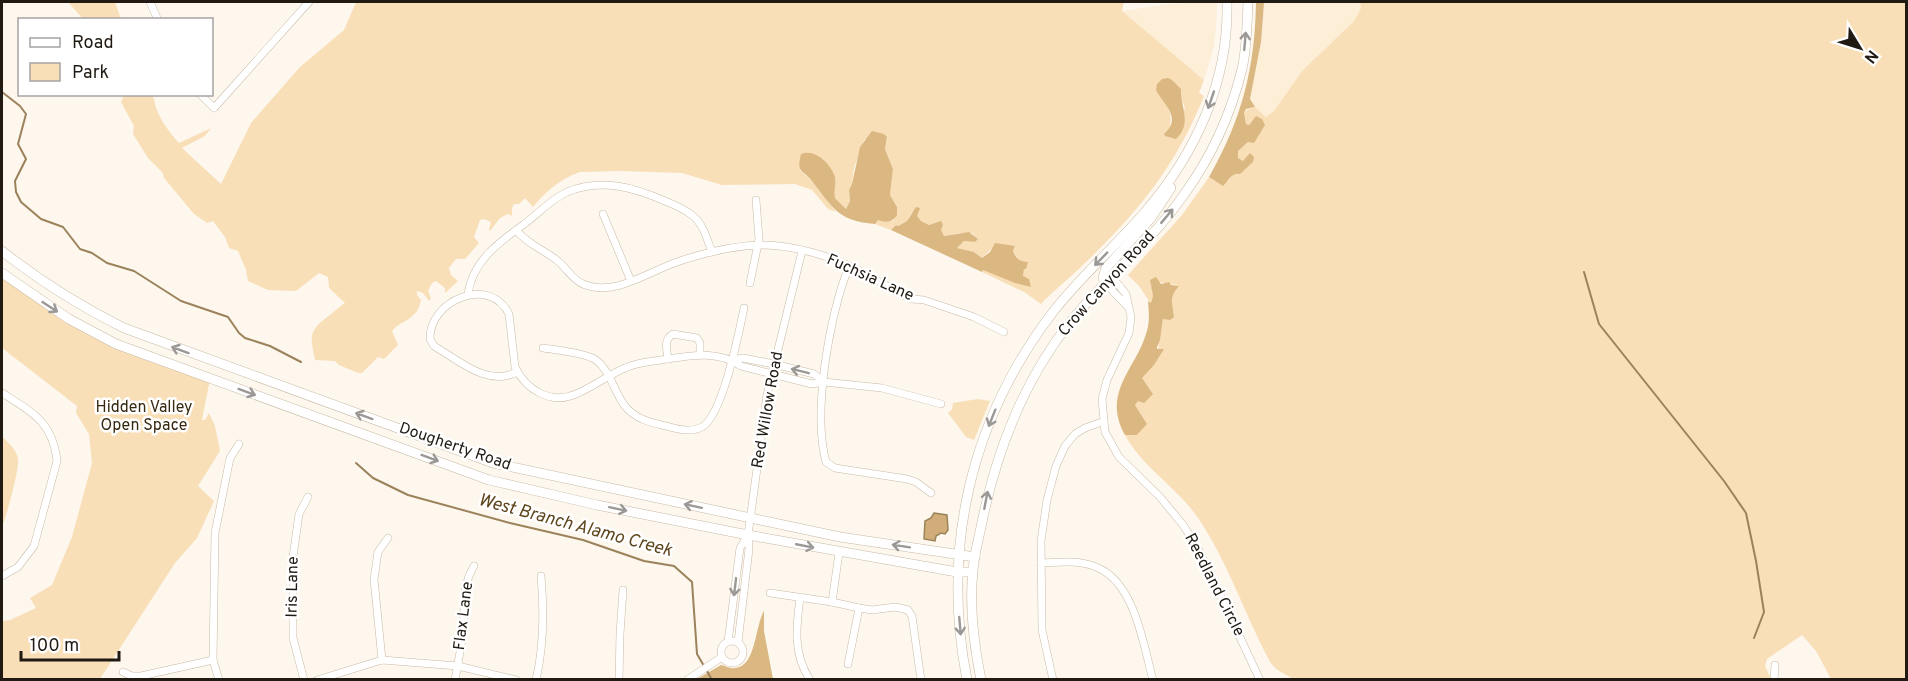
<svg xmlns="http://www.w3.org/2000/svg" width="1908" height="681" viewBox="0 0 1908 681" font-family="Overpass,sans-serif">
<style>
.built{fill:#fdeed7}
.green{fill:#f9dfb8;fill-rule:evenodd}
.forest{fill:#dbb882}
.water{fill:#d1ae79;stroke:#9c825a;stroke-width:1.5}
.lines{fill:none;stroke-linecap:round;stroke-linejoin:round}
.stream{stroke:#9c825a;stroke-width:2}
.street-casing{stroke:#c8baa5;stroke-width:8}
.secondary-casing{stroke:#c8baa5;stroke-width:10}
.street{stroke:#fff;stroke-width:7}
.secondary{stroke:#fff;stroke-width:9}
.oneway{stroke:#9b9895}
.labels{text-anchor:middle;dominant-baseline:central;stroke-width:5;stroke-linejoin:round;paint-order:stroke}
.street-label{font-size:16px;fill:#201a13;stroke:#fff}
.park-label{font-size:16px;fill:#37280f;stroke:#fff}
.water-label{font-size:18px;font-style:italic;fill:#5e461c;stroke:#fff}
</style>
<rect width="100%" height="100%" fill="#fdf7ee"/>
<g class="built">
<path d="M1217 2 1216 29 1213 50 1204 80 1122 11 1169 4Z"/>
<path d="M1268 2H1360L1361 8 1354 21 1302 71 1274 111 1266 117 1251 104 1250 99 1261 42 1264 3Z"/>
</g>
<g class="green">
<path d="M68 2H115L121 19H83Z"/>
<path d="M356 2H1124L1122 11 1204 80 1199 93 1204 96C1176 166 1139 211 1085 263 1071 277 1055 289 1041 304L1024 292 982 272 983 270 1031 286 1023 276 1024 269 1013 251 1015 247 991 249 982 258 974 252 957 248 964 241 975 242 977 239 972 233H960L943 236 941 230 943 225 935 223 929 225 921 221 912 212 907 221 898 226 896 225 891 230 875 224 878 219 886 222 893 221 897 207 890 195 893 169 885 149 887 139 884 134 864 140 854 168 852 184 849 190 850 201 846 209 835 198V179L823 159 800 157V170L812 181 836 212 828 209 812 190 795 184 722 185 682 173 619 171 580 172C560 179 546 191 533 207L525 198 519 204H514L512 208V216L508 214 500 218 490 231 489 230 491 222 484 219 480 220 474 237 479 243 465 259H456L449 268 451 275 458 281 445 293V288L436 281 432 283 428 291 431 298 429 301 423 293 417 291V295L421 300C417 321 402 319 392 331L398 345 384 359 378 357 362 373H358L339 365 335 361 315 360C310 335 308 331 330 315 335 311 340 306 345 303L329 288 328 277 319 273 296 291 268 290 248 281 246 270 238 251 229 248 225 237 213 221 207 223 194 214 164 178 163 173 148 158 133 134 134 126 121 102 123 98V95H153C156 115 166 128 179 143L211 128 205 136 182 148 221 184 251 123 300 67 344 30ZM1182 92 1180 95 1185 108 1169 138C1170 122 1174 113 1163 100Z"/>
<path d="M1360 2H1906V679H1831L1816 651 1802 635 1767 659 1765 666 1771 679H1293L1276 669 1270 662C1245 615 1228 562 1198 518 1177 487 1142 467 1125 435H1137L1147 424 1135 405 1138 401H1146L1151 391 1146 387 1141 378 1159 357C1156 343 1163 332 1163 318L1174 313C1168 305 1172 294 1177 285L1158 282 1151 285 1153 296 1151 304 1139 286 1128 275 1182 215 1209 177 1215 181H1228L1243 161 1238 158V151L1248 142 1252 120 1249 125 1246 124 1244 111 1255 107 1266 117 1274 111 1302 71 1354 21 1361 8Z"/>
<path d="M2 273 116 344 210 379 202 420H205L209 413 215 426 220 451 198 486 214 501 197 538 175 563 100 679H2V621L10 620 36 608 30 598 52 585 72 537 92 463 89 434 76 413 77 406 2 348Z"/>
<path d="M978 399 990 401 974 440 966 437 948 413 952 409 953 403Z"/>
<path d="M2 437C8 441 18 452 18 460 19 472 6 517 2 527Z"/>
</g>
<g class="forest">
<path d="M1256 2 1264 3 1261 42 1250 99 1255 107 1246 109 1244 112 1246 124 1249 125 1256 116 1262 119 1265 125 1254 143 1248 142 1238 151V158L1243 161 1250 153 1254 157 1253 162 1240 174C1232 172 1229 180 1223 186L1209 177C1242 119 1255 68 1256 2Z"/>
<path d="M1168 78 1172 80 1181 89C1180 107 1193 123 1176 139L1165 136 1164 134C1183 118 1163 104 1156 90L1157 84 1162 79Z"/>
<path d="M872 131 884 134 887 137 885 149 893 169 890 195 897 207V215C892 223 886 223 878 220L875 224C838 221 833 208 812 181 803 169 796 174 801 154 815 148 831 164 835 177 836 183 834 191 835 198L846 209 850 201 849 190 852 184 860 147Z"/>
<path d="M916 207 920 208 917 216 921 221 929 225 941 221 943 225 941 230 944 236 969 232 978 239 975 242 964 241 957 248 974 252 982 258 990 252 995 243 1015 246 1013 251C1017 260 1019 261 1028 262L1026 269H1024L1023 276 1029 279 1031 287 1015 283 983 270 982 272 891 230 896 225 898 226 907 221Z"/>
<path d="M1156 277 1161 284 1169 282 1171 285 1179 286C1168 298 1173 304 1174 317L1170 320 1163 319 1160 340 1157 347V349H1164L1154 365 1142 378 1153 394 1144 403 1138 401 1135 405 1147 424 1137 435H1125C1102 392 1135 370 1146 334 1150 323 1149 313 1148 301L1151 303 1153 296 1150 280Z"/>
<path d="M764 611V631L773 679H697L721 665C726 666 730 669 735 668 756 667 755 625 764 611Z"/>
</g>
<path class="water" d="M934 513 947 515 948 530 945 534 941 533 936 536 935 541 924 539 925 521 931 518Z"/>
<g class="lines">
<g class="stream">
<path d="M2 92 20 106 26 114 18 144 26 159 15 181 16 192 21 202 41 219 63 227 80 249 92 253 107 263 134 271 181 301 228 317 239 333 245 338 270 346 301 362"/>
<path d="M1584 272 1599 324 1724 481 1746 513 1756 561 1764 612 1754 638"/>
<path d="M356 463 373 478 408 495 510 523 583 540 644 561 674 566 692 582 697 654 704 666"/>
<path d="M707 671 712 680"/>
</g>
<defs>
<g id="street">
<path d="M150 2 158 20"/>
<path d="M200 94 214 108 309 2"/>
<path d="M603 214 631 281"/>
<path d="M516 230C528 245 545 250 559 262 568 270 572 279 583 284 613 297 647 273 674 263 700 254 731 246 759 245 792 244 835 257 864 273 880 282 895 291 912 299L924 300 974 317 1004 332"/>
<path d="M849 266C830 315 812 411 826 462L835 468 907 479 916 482 931 493"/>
<path d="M1112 277 1126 294 1131 317 1129 333 1107 380 1102 399 1105 432 1119 457 1160 497 1183 525 1198 548 1260 680"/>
<path d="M750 283 759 239 756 200"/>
<path d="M1105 283 1128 307"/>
<path d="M468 294C472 262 499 242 523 225 538 214 550 200 567 192 601 178 633 187 665 201 675 205 685 209 693 216 704 225 707 240 712 252"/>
<path d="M543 348C556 350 586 353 596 360 613 373 615 400 632 413 642 421 654 423 666 426 678 429 690 433 702 427 723 415 739 332 744 308"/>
<path d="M668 359C667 349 663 340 673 334L697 338 700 343V354"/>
<path d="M733 360 743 358 774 364 814 374 824 382"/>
<path d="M517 372C487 387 460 361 434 346L430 339C429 300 490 275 509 314L515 367C526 390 551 405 576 394 593 387 608 375 625 368 637 362 648 362 661 360 688 356 716 349 741 366L812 384 824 382 882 388 941 404"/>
<path d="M2 393C32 412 53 422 57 461L34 546 18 567 2 576"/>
<path d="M1041 563C1059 562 1079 560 1096 567 1135 582 1143 644 1153 680"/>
<path d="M770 593 832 602 859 608 872 610 895 607 908 610 912 616 921 680"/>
<path d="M800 598C796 627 793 654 810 680"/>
<path d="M832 602 839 553"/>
<circle cx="732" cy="652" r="11"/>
<path d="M728 642 740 548 748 535"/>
<path d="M738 642 749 549 748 535 767 395 802 251"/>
<path d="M382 660 374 579 378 552 388 538"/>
<path d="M848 664 859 608"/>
<path d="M123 672 132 676H141L213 660"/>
<path d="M219 680 213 660 215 533 230 458 239 444"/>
<path d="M304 680 293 638V557L299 514 308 497"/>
<path d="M317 680 382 660 458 666 516 680"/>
<path d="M455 680C458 664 461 648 463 632 465 609 461 587 474 566"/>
<path d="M536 680C544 646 544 610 541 576"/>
<path d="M619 680 620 634 623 590"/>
<path d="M687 680 722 657"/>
<path d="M1053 680 1042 630 1041 541 1047 500 1056 466 1065 446 1075 434 1085 428 1102 422"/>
<path d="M1774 680 1775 665"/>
</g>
<g id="secondary">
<path d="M2 251C40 281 80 306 124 328L493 463 840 537 975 557"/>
<path d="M2 273 69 319 116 344 489 480 597 505 748 535 957 572H972"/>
<path d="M1105 283 1103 278 1106 268 1151 218 1171 188"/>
<path d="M967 680C941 547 971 419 1053 312 1081 276 1116 246 1145 212 1196 153 1229 81 1227 2"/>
<path d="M981 680C974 645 969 606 973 571 974 556 978 541 981 527 996 452 1023 381 1071 321 1106 278 1151 242 1183 196 1210 159 1231 114 1242 69 1247 48 1247 24 1248 2"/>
</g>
</defs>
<use href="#street" class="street-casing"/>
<use href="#secondary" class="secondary-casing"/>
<use href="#street" class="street"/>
<use href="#secondary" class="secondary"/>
</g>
<defs><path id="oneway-shaft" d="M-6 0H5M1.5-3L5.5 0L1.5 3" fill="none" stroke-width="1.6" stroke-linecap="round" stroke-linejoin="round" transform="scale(1.5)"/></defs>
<g class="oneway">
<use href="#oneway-shaft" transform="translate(1245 41) rotate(-85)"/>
<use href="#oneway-shaft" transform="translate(1211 100) rotate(109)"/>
<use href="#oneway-shaft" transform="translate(1167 216) rotate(-50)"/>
<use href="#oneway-shaft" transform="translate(1101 259) rotate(134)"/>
<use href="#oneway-shaft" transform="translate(50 307) rotate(33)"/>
<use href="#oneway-shaft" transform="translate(180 350) rotate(-160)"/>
<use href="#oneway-shaft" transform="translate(800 371) rotate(-166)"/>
<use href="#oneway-shaft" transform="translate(247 392) rotate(20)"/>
<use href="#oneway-shaft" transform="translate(364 416) rotate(-160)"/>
<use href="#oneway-shaft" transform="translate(992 418) rotate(112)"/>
<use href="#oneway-shaft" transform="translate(430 458) rotate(20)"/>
<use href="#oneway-shaft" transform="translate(986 500) rotate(-79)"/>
<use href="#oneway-shaft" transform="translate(693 506) rotate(-168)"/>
<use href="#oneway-shaft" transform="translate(618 509) rotate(12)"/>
<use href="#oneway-shaft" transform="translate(805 546) rotate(11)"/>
<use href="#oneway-shaft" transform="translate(901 546) rotate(-171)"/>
<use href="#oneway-shaft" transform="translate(735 587) rotate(97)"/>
<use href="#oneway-shaft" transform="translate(960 626) rotate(85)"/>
</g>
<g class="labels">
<g class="street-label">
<text transform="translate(870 278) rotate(24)">Fuchsia Lane</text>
<text transform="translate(1107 284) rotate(-48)">Crow Canyon Road</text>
<text transform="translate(768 410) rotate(-80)">Red Willow Road</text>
<text transform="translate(455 447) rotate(19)">Dougherty Road</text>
<text transform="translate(1214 585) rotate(63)">Reedland Circle</text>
<text transform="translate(293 587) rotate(-89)">Iris Lane</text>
<text transform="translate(464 616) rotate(-83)">Flax Lane</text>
</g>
<g class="park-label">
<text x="144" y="408">Hidden Valley<tspan x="144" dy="18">Open Space</tspan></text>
</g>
<g class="water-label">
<text transform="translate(575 526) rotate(15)">West Branch Alamo Creek</text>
</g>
</g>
<rect width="1908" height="681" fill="none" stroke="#201a13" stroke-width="6"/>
<rect x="18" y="18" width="195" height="78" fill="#ffffff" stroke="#a6a3a1" stroke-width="1.5"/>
<rect x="30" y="38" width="30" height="9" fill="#ffffff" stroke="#a6a3a1" stroke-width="1.5"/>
<text x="72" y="48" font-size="18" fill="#201a13">Road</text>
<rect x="30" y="63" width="30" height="18" fill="#f9dfb8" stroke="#a6a3a1" stroke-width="1.5"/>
<text x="72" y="78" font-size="18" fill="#201a13">Park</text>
<g transform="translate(1860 48) rotate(128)" stroke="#ffffff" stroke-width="4.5" paint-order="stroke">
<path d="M0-4.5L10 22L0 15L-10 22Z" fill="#201a13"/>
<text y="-9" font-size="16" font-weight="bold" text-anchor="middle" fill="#201a13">N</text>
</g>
<path d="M21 651v9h98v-9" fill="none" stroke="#201a13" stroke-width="3"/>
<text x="30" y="651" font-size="18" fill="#201a13" stroke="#ffffff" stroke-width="4.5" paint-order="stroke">100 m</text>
</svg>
